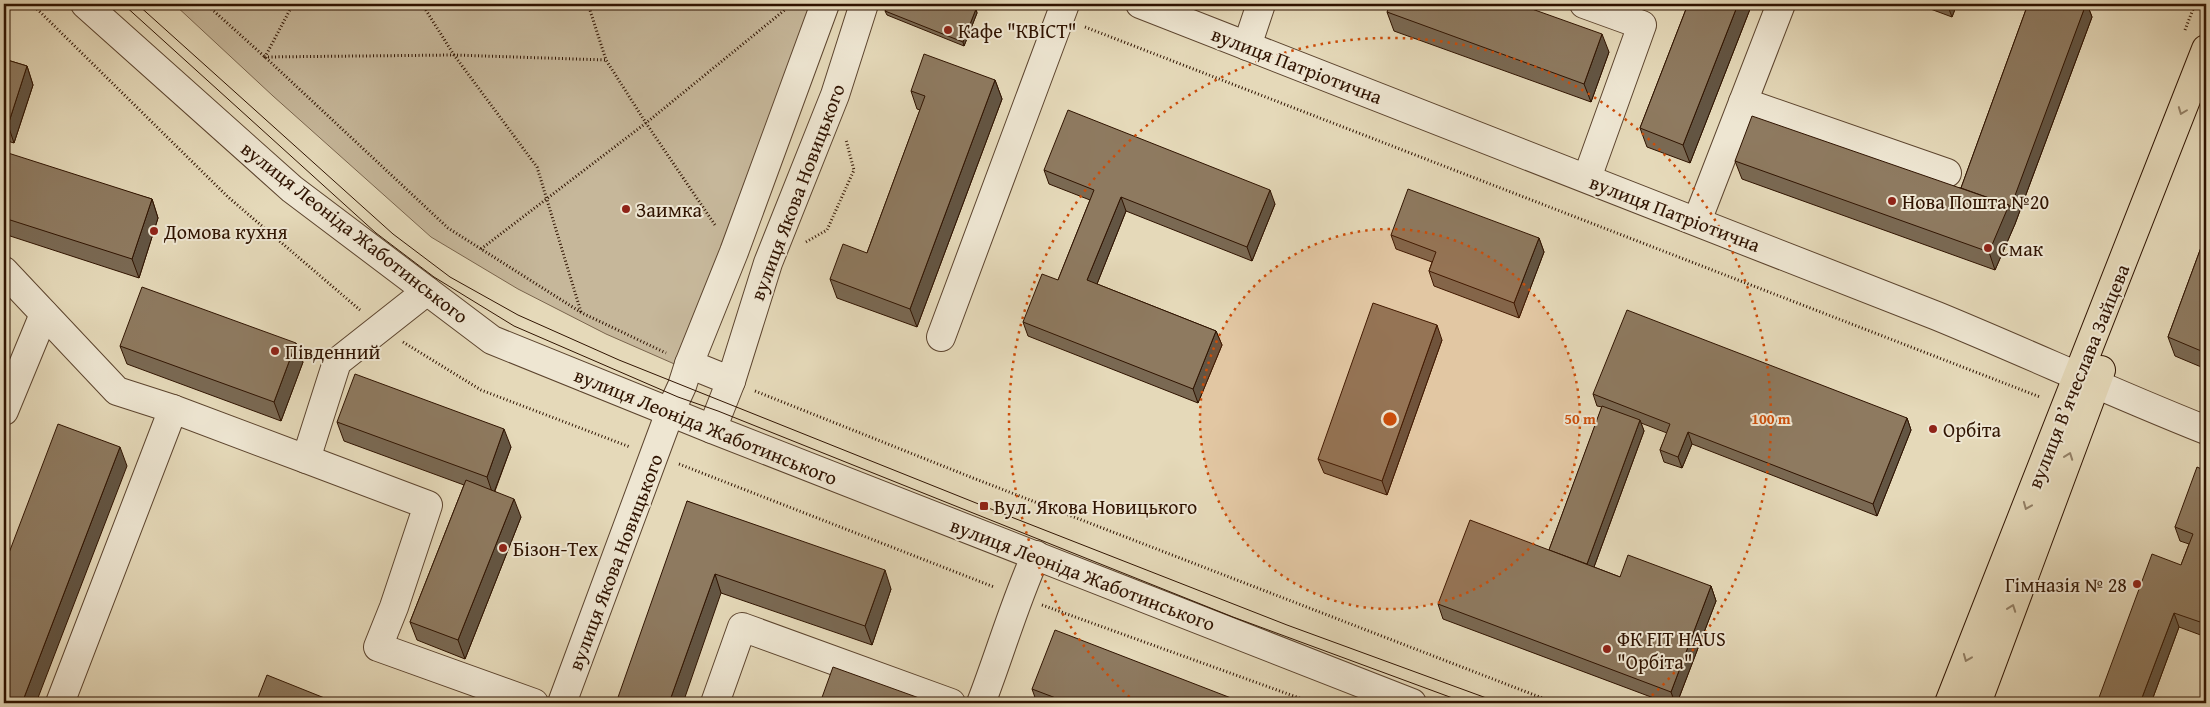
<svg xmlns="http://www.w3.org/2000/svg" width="2210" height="707" viewBox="0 0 2210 707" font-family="'Gentium Book Plus',serif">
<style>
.green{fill:#c6b79a;stroke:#7a654d}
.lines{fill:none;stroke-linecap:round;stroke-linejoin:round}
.minor-casing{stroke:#5c442e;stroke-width:30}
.major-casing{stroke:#2f1300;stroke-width:30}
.path{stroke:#2f1300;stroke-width:3;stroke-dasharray:1 2.5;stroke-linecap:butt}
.minor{stroke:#eee6d2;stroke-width:28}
.major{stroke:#e5d9b9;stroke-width:28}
.tram{stroke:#2f1300;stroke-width:1}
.wall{fill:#7a6953;stroke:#2f1300}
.shaded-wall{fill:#635543;stroke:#2f1300}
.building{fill:#8e7a60;stroke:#2f1300}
.oneway{stroke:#938066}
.ring{fill:none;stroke:#cc4e0a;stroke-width:2.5;stroke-dasharray:2.5 5}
.poi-dot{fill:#8f2418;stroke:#eee6d2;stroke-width:2}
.labels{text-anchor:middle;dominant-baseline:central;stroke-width:4;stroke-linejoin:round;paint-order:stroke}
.poi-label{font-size:20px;fill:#2f1300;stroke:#eee6d2;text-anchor:start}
.street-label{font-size:20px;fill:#2f1300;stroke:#eee6d2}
.centre{fill:#cc4e0a;stroke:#eee6d2;stroke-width:2.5}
.ring-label{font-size:15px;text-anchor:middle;font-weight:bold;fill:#cc4e0a;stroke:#eee6d2;stroke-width:4;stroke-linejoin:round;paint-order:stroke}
</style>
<rect width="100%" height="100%" fill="#e5d9b9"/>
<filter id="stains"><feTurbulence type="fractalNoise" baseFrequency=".004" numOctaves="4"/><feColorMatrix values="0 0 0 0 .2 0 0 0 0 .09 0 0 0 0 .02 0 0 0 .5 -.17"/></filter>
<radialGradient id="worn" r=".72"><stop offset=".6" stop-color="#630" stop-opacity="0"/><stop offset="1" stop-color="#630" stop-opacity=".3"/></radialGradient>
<path class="green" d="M174 4H811L679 366 606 334 518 289 431 237 273 96Z"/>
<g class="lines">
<defs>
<g id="minor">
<path d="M85 4 292 189 492 340 712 429 1412 703"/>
<path d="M825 4 734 252 689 364 731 381 768 263 835 95 864 4"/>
<path d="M1140 4 1937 316C2027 353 2115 394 2206 430"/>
<path d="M1584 4 1642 25 1587 178"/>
<path d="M1247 46 1261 4"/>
<path d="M1743 102 1947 173"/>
<path d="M1697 221 1781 4"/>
<path d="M4 271 117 391 173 409"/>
<path d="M941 337 1065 4"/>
<path d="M4 411 44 314"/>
<path d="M712 429 731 381"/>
<path d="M306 459 428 505 394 607 378 647 534 703"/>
<path d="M60 703 173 409 306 459 337 362 427 291"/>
<path d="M562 703 670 412 682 386 689 364"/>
<path d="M715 703 742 627 951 703"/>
<path d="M981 703C1000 654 1014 604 1036 555"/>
</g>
<g id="major">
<path d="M1949 703 2206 49"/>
<path d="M1977 703 2101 370"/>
</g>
</defs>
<use href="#minor" class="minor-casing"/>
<use href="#major" class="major-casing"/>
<g class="path">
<path d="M32 4 228 197 360 310"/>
<path d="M206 4 265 57 448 228 582 313 666 353"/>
<path d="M293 4 265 57 454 55 606 60"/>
<path d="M422 4 454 55 537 167 581 312"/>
<path d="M588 4 606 60 646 123 715 225"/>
<path d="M1025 4 1035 8"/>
<path d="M1085 27 2040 397"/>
<path d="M2185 30 2195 4"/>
<path d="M806 242 827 230 854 170 846 140"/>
<path d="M481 249 646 123 792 4"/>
<path d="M403 342 481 390 630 447"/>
<path d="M755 391 973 478 1555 703"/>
<path d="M679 464 994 587"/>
<path d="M1042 605 1313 703"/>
</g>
<use href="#minor" class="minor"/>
<use href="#major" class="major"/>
<g class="tram">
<path d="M123 4 376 233 434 277 514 326 678 397 718 411 1233 617 1466 703"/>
<path d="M137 4 393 234 450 277 518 315 619 360 1001 513 1287 625 1500 703"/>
</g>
</g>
<g class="wall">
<path d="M1688 4H1752L1690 163 1647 147 1640 128Z"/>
<path d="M1917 4H1957L1952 17Z"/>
<path d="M2028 4H2087L2092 17 2015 224 1995 270 1742 179 1735 161 1961 188Z"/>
<path d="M976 9 977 13 964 46 887 15 885 11Z"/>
<path d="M1387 12 1609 52 1591 102 1394 31Z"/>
<path d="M4 59 27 66 33 85 14 143 4 140Z"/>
<path d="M995 80 1002 99 917 327 837 298 830 279 867 253 920 110 917 109 911 91Z"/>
<path d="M4 156 152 199 158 218 139 278 4 234Z"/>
<path d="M1044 170 1275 204 1252 261 1126 211 1097 284 1216 331 1222 345 1198 403 1028 336 1023 322 1058 280 1090 200 1049 184Z"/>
<path d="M2206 234V369L2175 356 2168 337Z"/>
<path d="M1391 235 1539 238 1544 252 1519 318 1434 286 1429 271 1432 262 1396 249Z"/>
<path d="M1442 340 1387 495 1324 473 1318 459Z"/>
<path d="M120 346 303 362 281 421 127 364Z"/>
<path d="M1593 394 1907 418 1911 430 1877 516 1692 444 1682 468 1664 462 1660 450 1667 433 1641 423 1644 431 1594 567 1620 577 1711 586 1716 601 1677 703H1667L1443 619 1438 604 1549 550 1602 407 1597 406Z"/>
<path d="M337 422 511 447 495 491 521 517 465 659 417 640 410 622 464 485 344 441Z"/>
<path d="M2206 471V637L2179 627 2151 703H2097L2181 565 2189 544 2180 541 2175 527Z"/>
<path d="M687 501 891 589 872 645 721 593Z"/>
<path d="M1032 689 1244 703H1037Z"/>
</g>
<g class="shaded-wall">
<path d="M1738 4H1752L1690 163 1683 145Z"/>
<path d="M1947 4H1957L1952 17Z"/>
<path d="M2086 4H2087L2092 17 2015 224 1995 270 1989 252Z"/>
<path d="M976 9 977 13 964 46 963 42Z"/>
<path d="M1602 34 1609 52 1591 102 1584 84Z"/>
<path d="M27 66 33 85 14 143 8 125Z"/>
<path d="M995 80 1002 99 917 327 910 309Z"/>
<path d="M1270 190 1275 204 1252 261 1247 247Z"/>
<path d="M1121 197 1126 211 1093 294 1087 280Z"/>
<path d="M152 199 158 218 139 278 132 259Z"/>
<path d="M1539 238 1544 252 1519 318 1514 303Z"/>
<path d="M1437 325 1442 340 1387 495 1382 481Z"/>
<path d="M1216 331 1222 345 1198 403 1193 389Z"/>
<path d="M296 343 303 362 281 421 274 402Z"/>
<path d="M1907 418 1911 430 1877 516 1873 504Z"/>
<path d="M1640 420 1644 431 1591 575 1587 564Z"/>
<path d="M504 429 511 447 493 495 487 477Z"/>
<path d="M1688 432 1692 444 1682 468 1678 457Z"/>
<path d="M120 447 127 466 36 703H22Z"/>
<path d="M514 499 521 517 465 659 458 640Z"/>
<path d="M885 570 891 589 872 645 865 626Z"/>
<path d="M715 574 721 593 683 703H669Z"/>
<path d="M1711 586 1716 601 1677 703H1675L1671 692Z"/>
<path d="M2174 613 2179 627 2151 703H2140Z"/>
</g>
<g class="building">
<path d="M888 4H962L976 9 963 42 885 11Z"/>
<path d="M1390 4H1518L1602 34 1584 84 1387 12Z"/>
<path d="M1688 4H1738L1683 145 1640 128Z"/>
<path d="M2028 4H2086L2010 209 2009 205 1961 188Z"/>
<path d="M924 54 995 80 910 309 830 279 843 244 867 253 925 96 911 91Z"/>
<path d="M4 59 27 66 8 125 4 124Z"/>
<path d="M1068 110 1270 190 1247 247 1121 197 1087 280 1216 331 1193 389 1023 322 1042 274 1058 280 1094 190 1044 170Z"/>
<path d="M1752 116 2009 205 1989 252 1735 161Z"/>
<path d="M5 152 152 199 132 259 4 218V156Z"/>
<path d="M1408 189 1539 238 1514 303 1429 271 1436 252 1391 235Z"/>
<path d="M2206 234V353L2168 337Z"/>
<path d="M142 287 296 343 274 402 120 346Z"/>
<path d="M1373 303 1437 325 1382 481 1318 459Z"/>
<path d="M1627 310 1907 418 1873 504 1688 432 1678 457 1660 450 1670 424 1593 394Z"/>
<path d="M355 374 504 429 487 477 337 422Z"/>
<path d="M1602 406 1640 420 1587 564 1549 550Z"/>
<path d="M58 424 120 447 22 703H4V566Z"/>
<path d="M2197 467 2206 471V624L2174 613 2140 703H2097L2152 554 2181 565 2193 534 2175 527Z"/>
<path d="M466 480 514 499 458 640 410 622Z"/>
<path d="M687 501 885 570 865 626 715 574 669 703H616Z"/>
<path d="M1470 520 1620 577 1628 555 1711 586 1671 692 1438 604Z"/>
<path d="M1055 630 1244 703H1069L1032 689Z"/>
<path d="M833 667 933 703H820Z"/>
<path d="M267 675 337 703H256Z"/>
</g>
<defs><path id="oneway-chevron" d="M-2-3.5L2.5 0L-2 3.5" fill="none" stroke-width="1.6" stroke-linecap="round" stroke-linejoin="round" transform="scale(1.25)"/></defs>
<g class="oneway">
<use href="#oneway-chevron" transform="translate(2182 111) rotate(111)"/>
<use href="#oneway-chevron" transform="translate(2069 456) rotate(-70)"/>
<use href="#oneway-chevron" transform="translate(2027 506) rotate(112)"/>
<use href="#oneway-chevron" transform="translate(2012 608) rotate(-70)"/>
<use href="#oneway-chevron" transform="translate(1967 658) rotate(112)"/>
</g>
<circle cx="1390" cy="419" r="190" fill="#cc4e0a" fill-opacity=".12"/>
<g class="ring">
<circle cx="1390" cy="419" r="190"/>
<path d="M1135 702A381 381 0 1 1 1645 702"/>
</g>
<g class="poi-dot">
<circle cx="948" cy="30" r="5"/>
<circle cx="1892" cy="201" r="5"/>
<circle cx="626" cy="209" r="5"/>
<circle cx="154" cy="231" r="5"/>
<circle cx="1988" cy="248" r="5"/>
<circle cx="275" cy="351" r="5"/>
<circle cx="1933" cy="429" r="5"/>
<rect x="979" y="501" width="10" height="10" rx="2.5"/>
<circle cx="503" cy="548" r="5"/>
<circle cx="2137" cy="584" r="5"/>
<circle cx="1607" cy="649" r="5"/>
</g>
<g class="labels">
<g class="poi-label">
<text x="958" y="30">Кафе "КВІСТ"</text>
<text x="1902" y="201">Нова Пошта №20</text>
<text x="636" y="209">Заимка</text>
<text x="164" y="231">Домова кухня</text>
<text x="1998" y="248">Смак</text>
<text x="285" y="351">Південний</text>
<text x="1943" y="429">Орбіта</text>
<text x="994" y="506">Вул. Якова Новицького</text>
<text x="513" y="548">Бізон-Тех</text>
<text x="2127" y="584" text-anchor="end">Гімназія № 28</text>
<text x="1617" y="638">ФК FIT HAUS<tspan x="1617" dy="23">"Орбіта"</tspan></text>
</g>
<g class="street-label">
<text transform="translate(1297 65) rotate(21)">вулиця Патріотична</text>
<text transform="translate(797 192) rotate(-69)">вулиця Якова Новицького</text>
<text transform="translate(1675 213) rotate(21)">вулиця Патріотична</text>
<text transform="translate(355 232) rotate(38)">вулиця Леоніда Жаботинського</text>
<text transform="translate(2078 376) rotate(-68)">вулиця Вʼячеслава Зайцева</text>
<text transform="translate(706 426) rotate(22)">вулиця Леоніда Жаботинського</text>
<text transform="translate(615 562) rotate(-69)">вулиця Якова Новицького</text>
<text transform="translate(1083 574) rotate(21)">вулиця Леоніда Жаботинського</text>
</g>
</g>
<circle cx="1390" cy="419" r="8" class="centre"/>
<g class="ring-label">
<text x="1580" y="424">50 m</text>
<text x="1771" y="424">100 m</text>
</g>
<rect width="2210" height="707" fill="none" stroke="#e5d9b9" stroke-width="20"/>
<rect x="5" y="5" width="2200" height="697" fill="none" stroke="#2f1300" stroke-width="2.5"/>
<rect x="10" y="10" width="2190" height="687" fill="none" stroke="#2f1300"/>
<rect width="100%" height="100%" filter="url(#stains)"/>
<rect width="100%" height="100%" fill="url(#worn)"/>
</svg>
